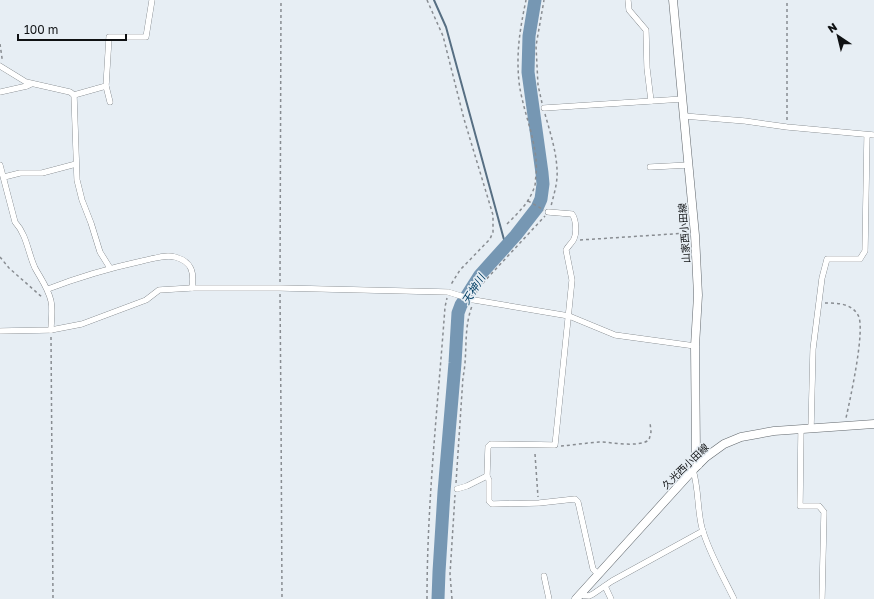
<svg xmlns="http://www.w3.org/2000/svg" width="874" height="599" viewBox="0 0 874 599" font-family="'Golos Text','Noto Sans JP',sans-serif">
<style>
.lines{fill:none;stroke-linecap:round;stroke-linejoin:round}
.stream{stroke:#576f83;stroke-width:2}
.river{stroke:#7697b3;stroke-width:13}
.minor-casing{stroke:#61676c;stroke-width:6}
.secondary-casing{stroke:#61676c;stroke-width:9}
.path{stroke:#888c91;stroke-width:1.5;stroke-dasharray:3 3;stroke-linecap:butt}
.minor{stroke:#fff;stroke-width:5.5}
.secondary{stroke:#fff;stroke-width:8}
.labels{text-anchor:middle;dominant-baseline:central;stroke-width:3;stroke-linejoin:round;paint-order:stroke}
.street-label{font-size:10px;fill:#0f1113;stroke:#e7eef4}
.water-label{font-size:11px;font-style:italic;fill:#054066;stroke:#e7eef4}
</style>
<rect width="100%" height="100%" fill="#e7eef4"/>
<g class="lines">
<path class="stream" d="M434 0 446 27 506 247"/>
<path class="river" d="M438 599 439 572 444 492 455 363 458 313 461 305 480 275 516 235 537 208 541 199 543 184 542 173 528 72 529 36 535 0"/>
<defs>
<g id="minor">
<path d="M628 0 629 10 646 30 647 68 651 101"/>
<path d="M0 66 26 82 70 92 74 95 106 86 109 37H146L152 0"/>
<path d="M106 86 110 102"/>
<path d="M0 92 27 86 31 84"/>
<path d="M74 95 77 180 82 200 91 223 100 252 110 268"/>
<path d="M544 108 683 99"/>
<path d="M684 116 745 121 787 127 874 135"/>
<path d="M0 165 15 222C27 235 28 253 35 268 41 279 48 288 51 301 53 310 51 321 51 330"/>
<path d="M650 167 689 165"/>
<path d="M4 177 20 173H42L76 164"/>
<path d="M548 212 572 214C576 219 577 233 574 239 572 243 568 246 566 250L572 280 555 445 491 444 488 447 487 476 489 480V501L492 504 539 503 575 499 578 502 593 569 598 574"/>
<path d="M48 289C79 277 110 268 142 261 153 259 165 254 175 257 193 262 194 273 192 288"/>
<path d="M0 331 51 330 82 324 146 300 159 290 192 288H280L448 292 474 300 569 316 615 335 695 346"/>
<path d="M801 429 800 506H819L824 512 822 599"/>
<path d="M811 429 813 349 822 278 827 259H860L865 251 867 135"/>
<path d="M693 470C699 489 697 509 702 528 709 553 723 576 734 599"/>
<path d="M457 489 467 486 487 476"/>
<path d="M544 576 549 599"/>
<path d="M605 586 611 599"/>
<path d="M579 595 589 596 593 594 612 581 703 531"/>
</g>
<g id="secondary">
<path d="M673 0 695 235 698 295 695 346 696 455 698 465"/>
<path d="M576 599 693 470 706 457 724 444 741 437 774 431 874 424"/>
</g>
</defs>
<use href="#minor" class="minor-casing"/>
<use href="#secondary" class="secondary-casing"/>
<g class="path">
<path d="M427 0 443 36 464 119 493 215V232L490 239 460 270 450 286"/>
<path d="M0 44 2 58 1 61"/>
<path d="M542 103 538 85 536 46 544 0"/>
<path d="M545 114C550 132 556 150 557 169 558 182 554 194 551 206"/>
<path d="M787 120V0"/>
<path d="M528 201 544 210"/>
<path d="M507 224C518 213 529 203 534 188 536 184 535 180 536 176 539 144 523 114 519 82 516 52 520 29 526 0"/>
<path d="M580 240 688 233"/>
<path d="M0 257 9 268 43 298"/>
<path d="M280 282 281 0"/>
<path d="M476 293 481 285 545 216"/>
<path d="M280 294 281 414 282 599"/>
<path d="M825 303C837 303 851 303 858 315 866 328 850 400 846 418"/>
<path d="M51 337 53 599"/>
<path d="M561 446C573 445 586 443 599 442 613 442 637 448 649 440L651 432 650 422"/>
<path d="M535 454 538 497"/>
<path d="M456 483 463 377C468 354 463 330 472 306"/>
<path d="M427 599C427 501 438 404 445 307L447 298"/>
<path d="M452 599 450 574 455 495"/>
</g>
<use href="#minor" class="minor"/>
<use href="#secondary" class="secondary"/>
</g>
<g class="labels">
<g class="street-label">
<text transform="translate(684 233) rotate(-94)">山家西小田線</text>
<text transform="translate(685 466) rotate(-44)">久光西小田線</text>
</g>
<g class="water-label">
<text transform="translate(473 289) rotate(-58)">天神川</text>
</g>
</g>
<g transform="translate(838 36) rotate(325)" stroke="#e7eef4" stroke-width="3" paint-order="stroke">
<path d="M0-3L7 15L0 10L-7 15Z" fill="#0f1113"/>
<text y="-6" font-size="11" font-weight="bold" text-anchor="middle" fill="#0f1113">N</text>
</g>
<path d="M18 34v6h108v-6" fill="none" stroke="#0f1113" stroke-width="2"/>
<text x="24" y="34" font-size="12" fill="#0f1113" stroke="#e7eef4" stroke-width="3" paint-order="stroke">100 m</text>
</svg>
